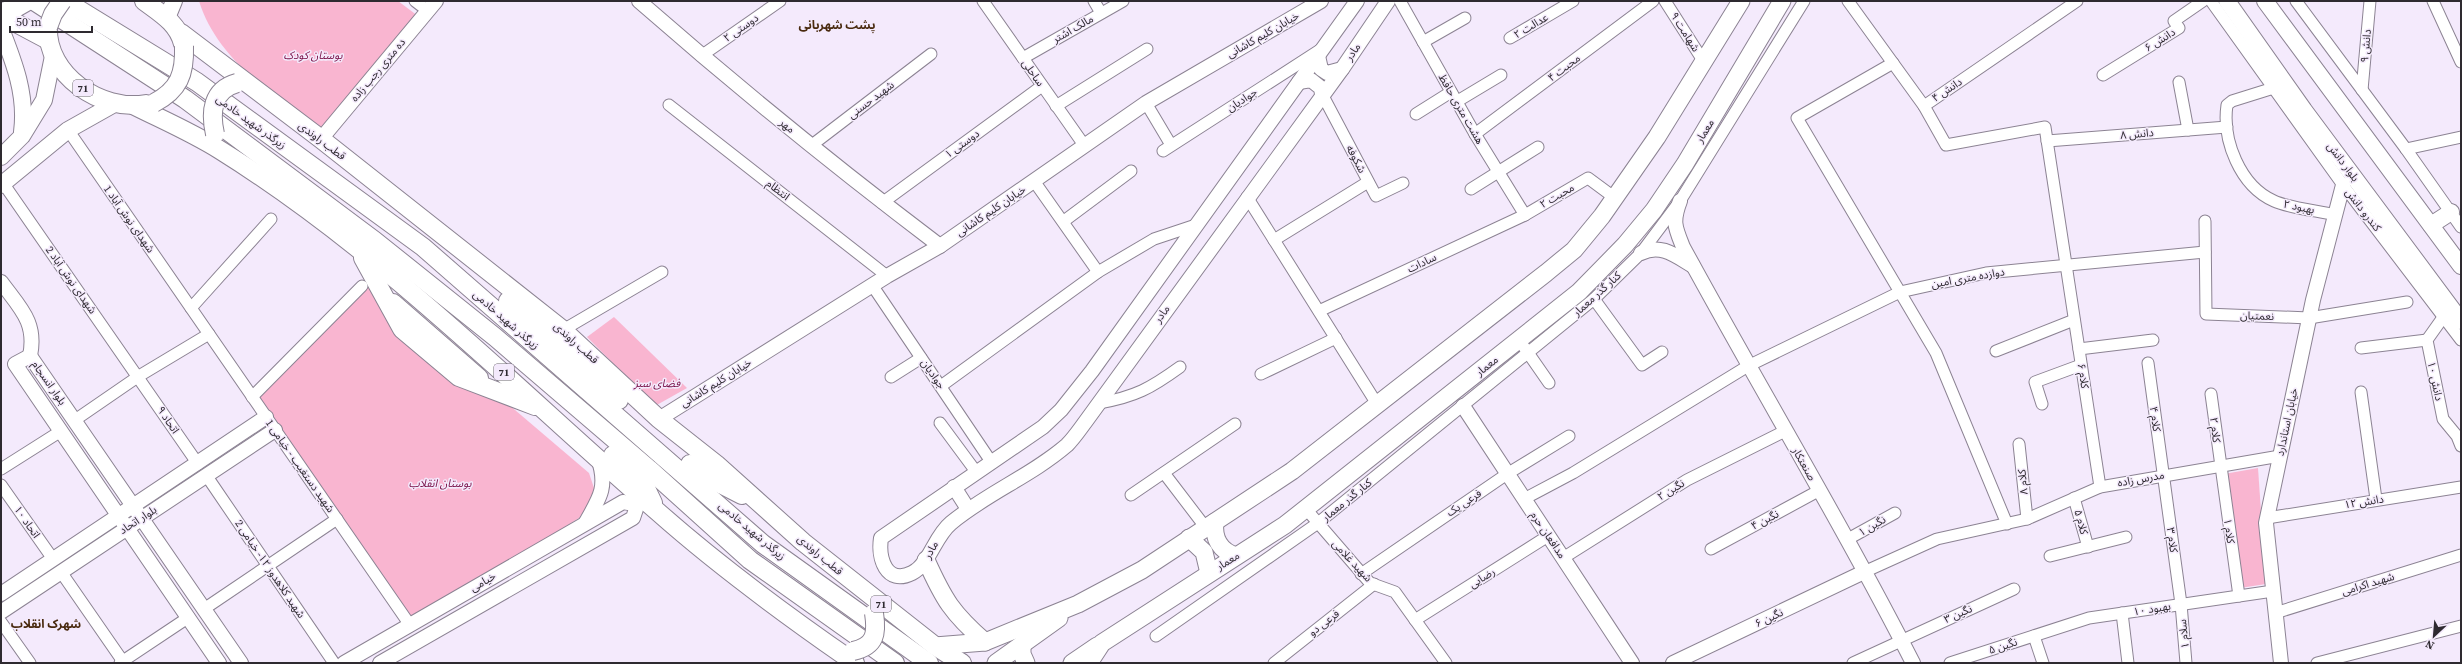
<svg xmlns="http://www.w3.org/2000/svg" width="2462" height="664" viewBox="0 0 2462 664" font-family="'Source Serif 4','Noto Sans Arabic',serif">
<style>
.park{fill:#f9b5d0}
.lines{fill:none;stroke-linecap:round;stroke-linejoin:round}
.minor-casing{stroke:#8c8393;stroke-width:13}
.tertiary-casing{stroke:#8c8393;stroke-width:16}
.secondary-casing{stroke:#8c8393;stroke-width:18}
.primary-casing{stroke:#8c8393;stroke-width:19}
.trunk-casing{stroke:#8c8393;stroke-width:20}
.minor{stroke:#fff;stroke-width:11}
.tertiary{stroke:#fff;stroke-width:14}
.secondary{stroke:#fff;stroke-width:16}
.primary{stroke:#fff;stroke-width:17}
.trunk{stroke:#fff;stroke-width:18}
.trunk-bridge-casing{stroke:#8c8393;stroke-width:20;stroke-linecap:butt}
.trunk-bridge{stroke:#fff;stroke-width:18}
.labels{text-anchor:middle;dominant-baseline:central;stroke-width:3;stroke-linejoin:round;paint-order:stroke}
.shield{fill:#f4eafc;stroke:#69646d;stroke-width:1}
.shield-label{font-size:10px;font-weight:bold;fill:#2e2a30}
.street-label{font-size:11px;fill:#2e2a30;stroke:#f4eafc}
.park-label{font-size:11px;font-style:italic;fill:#791149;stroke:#f4eafc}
.neighbourhood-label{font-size:12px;font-weight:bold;fill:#492a0f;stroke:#f4eafc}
</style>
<rect width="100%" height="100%" fill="#f4eafc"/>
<g class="park">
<path d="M199 1H398L418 16 319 130C273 95 217 59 199 1Z"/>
<path d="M366 283 589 473 596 494 579 518 410 625 253 389Z"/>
<path d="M614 317 687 388 655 406 587 337Z"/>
<path d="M2258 468 2266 584 2240 588 2224 474Z"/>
</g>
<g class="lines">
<defs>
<g id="minor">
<path d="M415 1 428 11"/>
<path d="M983 1 1084 145"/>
<path d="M1094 1 1101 13"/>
<path d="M1400 1 1475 134 1525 215"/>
<path d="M1665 1 1704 62"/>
<path d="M1848 1 1924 106 1946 145 2045 127 2100 487"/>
<path d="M2211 1 2343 185 2461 340"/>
<path d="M2296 1 2406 149 2461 227"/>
<path d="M2433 1 2461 62"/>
<path d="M1510 38 1573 1"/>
<path d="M1423 42 1465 18"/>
<path d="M701 56 780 1"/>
<path d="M1023 58 1123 1"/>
<path d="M1893 63 1797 118 1936 353 2007 524"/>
<path d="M2103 75 2179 28 2174 21 2203 1"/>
<path d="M2179 82 2188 130"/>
<path d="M2280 86 2232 101 2227 105C2222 140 2240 186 2274 201 2289 208 2319 211 2336 215"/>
<path d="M2362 90 2370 1"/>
<path d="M1322 94 1376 196 1403 183"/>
<path d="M1456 102 1501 75"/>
<path d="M1146 103 1171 145"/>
<path d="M669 105 887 276"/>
<path d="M1056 106 1147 49"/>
<path d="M1924 106 2077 1"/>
<path d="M1416 114 1451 92"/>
<path d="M68 130 410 625"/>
<path d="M1475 134 1653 1"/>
<path d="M2047 141 2227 127"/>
<path d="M812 145 931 54"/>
<path d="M2406 149 2461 137"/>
<path d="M1163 151 1320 50"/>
<path d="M1034 181 1098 272"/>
<path d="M3 183 198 464"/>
<path d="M1471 189 1538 147"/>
<path d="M1247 197 1377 404"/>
<path d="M882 203 1042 86"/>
<path d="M1064 221 1131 171"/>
<path d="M2205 221 2206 314 2309 318 2407 302"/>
<path d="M1274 240 1368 182"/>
<path d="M872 285 992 463"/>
<path d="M1594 299 1642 365 1662 352"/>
<path d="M191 308 271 219"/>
<path d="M1319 311 1525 215 1588 178 1615 198"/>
<path d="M2444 316 2427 340 2443 419 2457 436 2461 446"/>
<path d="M563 330 662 272"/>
<path d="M1524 347 1549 383"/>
<path d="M2361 348 2427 340"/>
<path d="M2079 349 2153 340"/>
<path d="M1996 351 2074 320"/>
<path d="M2148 363 2181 604 2186 663"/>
<path d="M1261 374 1336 338"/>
<path d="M891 377 921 358"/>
<path d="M941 386 1098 272 1154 239 1196 225"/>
<path d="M2361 392 2376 499"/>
<path d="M2211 394 2239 596"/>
<path d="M252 397 362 286"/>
<path d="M1099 403C1135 397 1151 388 1180 367"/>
<path d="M2042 404 2035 382 2081 365"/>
<path d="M75 420 139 376 209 334"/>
<path d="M940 423 977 473"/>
<path d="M2019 444 2027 519"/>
<path d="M1 469 61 431"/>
<path d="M1164 473 1206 528"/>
<path d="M206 475 334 663"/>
<path d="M1 485 53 559"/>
<path d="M1131 495 1235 424"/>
<path d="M2074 498 2088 547"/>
<path d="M1524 499 1573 473 1748 366 1900 292 1986 273 2205 252"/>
<path d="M1306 509 1370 583 1395 592 1446 663"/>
<path d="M2267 518 2461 487"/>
<path d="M1848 539 1895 513"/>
<path d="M1711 549 1820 490"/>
<path d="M2050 556 2126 537"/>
<path d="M1563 558 1687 480 1785 431"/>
<path d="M61 572 124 663"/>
<path d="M1864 572 1937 539 2027 519 2100 487 2280 456"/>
<path d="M1361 574 1507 474 1569 436"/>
<path d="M204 609 337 519"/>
<path d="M2122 613 2128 663"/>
<path d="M2275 613 2461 555"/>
<path d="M1415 620 1548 536"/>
<path d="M1 622 30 663"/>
<path d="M1156 636 1318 523 1594 299 1641 253 1680 201 1804 1"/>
<path d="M2034 636 2043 663"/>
<path d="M120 663 189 617"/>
<path d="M1274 663 1374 584"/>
<path d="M1853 663 2014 589"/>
<path d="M1950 663 2089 618 2273 591"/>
<path d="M2317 663 2461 626"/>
</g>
<g id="tertiary">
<path d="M639 1C736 86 837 168 940 246"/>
<path d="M1357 1 1092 371 1061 410 1043 427 881 538C878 558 886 586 912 573 930 564 934 537 951 523 987 493 1031 476 1067 445 1074 438 1080 429 1086 421L1342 69 1388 1"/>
<path d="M1318 56 1321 69 1327 73 1342 69"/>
<path d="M1299 82 1311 80 1321 88 1322 94"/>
<path d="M321 139 436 1"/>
<path d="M1680 201C1672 222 1675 227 1683 247 1759 387 1841 522 1913 663"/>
<path d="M1641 253C1661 243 1676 256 1693 266"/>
<path d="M1 282C20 308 37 322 30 356"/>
<path d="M30 356 15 364 219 663"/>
<path d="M30 356 241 663"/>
<path d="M1463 406 1632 663"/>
<path d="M659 419 887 276 940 246 1146 103 1321 1"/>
<path d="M954 487 968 509"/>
<path d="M586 522C600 498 608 486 598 458"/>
<path d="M1 594 266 417"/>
<path d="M1 612 275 430"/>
<path d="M344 663 623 502 634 504 636 509 633 518 380 663"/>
<path d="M1673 663 1864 572"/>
<path d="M2281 663 2266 523 2313 300 2343 185"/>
</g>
<g id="secondary">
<path d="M2227 1 2304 110 2461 321"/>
<path d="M2265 1 2461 266"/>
<path d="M167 18 174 1"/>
<path d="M1 29C14 62 27 95 22 132"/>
<path d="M1 157 22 136 44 100 53 56"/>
<path d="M1 185 68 130 116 103"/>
<path d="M2431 225 2451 212"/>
</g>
<g id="primary">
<path d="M1215 522C1213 538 1220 551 1236 556"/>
<path d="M1189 538 1204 552 1209 573"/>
<path d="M926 560C944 600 952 613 985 642"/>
<path d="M1022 644V654L1026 663"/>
<path d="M935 646 985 642 1078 604 1142 570 1292 471 1546 273 1574 250 1602 216 1657 137 1741 1"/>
<path d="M996 663 1059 618"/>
<path d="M1072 663 1097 646"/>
<path d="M1089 663 1102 643 1285 525 1579 292 1625 245 1654 210 1685 164 1782 1"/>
</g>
<g id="trunk">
<path d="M34 1 185 99 375 241 495 337 649 469 750 560 895 663"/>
<path d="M65 1 197 82 423 247 763 544 929 663"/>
<path d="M144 1C160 13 178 23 183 44"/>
<path d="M1 12 14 9 28 1"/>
<path d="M1 15 48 40"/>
<path d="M48 27C46 75 101 112 146 104"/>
<path d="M181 33 321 139 563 330 659 419 716 464 803 542 935 646 962 663"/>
<path d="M135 106C163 120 193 133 220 150 382 251 515 388 658 512 720 567 787 616 855 663"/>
<path d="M363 258 402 329 459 377 535 406"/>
<path d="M508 301 619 400"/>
<path d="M393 303 479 378"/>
<path d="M613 455 642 480 653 503"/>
<path d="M690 464 701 474 742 495"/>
</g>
</defs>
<use href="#minor" class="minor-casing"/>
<use href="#tertiary" class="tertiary-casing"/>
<use href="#secondary" class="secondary-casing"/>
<use href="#primary" class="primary-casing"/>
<use href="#trunk" class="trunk-casing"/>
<use href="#minor" class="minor"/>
<use href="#tertiary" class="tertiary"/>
<use href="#secondary" class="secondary"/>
<use href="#primary" class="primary"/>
<use href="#trunk" class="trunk"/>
<defs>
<g id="trunk-bridge">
<path d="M48 27 53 14 62 1"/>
<path d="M154 103C179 90 185 74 184 46"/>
<path d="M215 134C210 112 212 90 237 83"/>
<path d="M853 651C876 646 877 633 874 613"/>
</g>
</defs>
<use href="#trunk-bridge" class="trunk-bridge-casing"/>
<use href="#trunk-bridge" class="trunk-bridge"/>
</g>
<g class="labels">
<g class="shield">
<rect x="73" y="80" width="20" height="16" rx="3"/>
<rect x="494" y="364" width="20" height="16" rx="3"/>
<rect x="871" y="596" width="20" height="16" rx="3"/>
</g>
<g class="shield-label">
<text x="83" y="88">71</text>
<text x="504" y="372">71</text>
<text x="881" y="604">71</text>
</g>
<g class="street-label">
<text transform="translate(1531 26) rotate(-31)">عدالت ۲</text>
<text transform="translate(741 28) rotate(-35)">دوستی ۲</text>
<text transform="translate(1073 29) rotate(-30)">مالک اشتر</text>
<text transform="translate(1685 32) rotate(58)">شهامت ۹</text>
<text transform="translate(1263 35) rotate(-30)">خیابان کلیم کاشانی</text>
<text transform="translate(2160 40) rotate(-32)">دانش ۶</text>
<text transform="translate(2366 46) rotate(-85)">دانش ۹</text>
<text transform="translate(1353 52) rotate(-56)">مادر</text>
<text transform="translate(1564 68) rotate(-37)">محبت ۴</text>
<text transform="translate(378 70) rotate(-50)">ده متری رجب زاده</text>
<text transform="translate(1033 73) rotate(55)">ساحلی</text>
<text transform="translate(1947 90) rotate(-34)">دانش ۴</text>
<text transform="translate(871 100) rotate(-37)">شهید حسنی</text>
<text transform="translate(1242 100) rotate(-33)">جوادیان</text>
<text transform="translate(1461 109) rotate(60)">هشت متری حافظ</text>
<text transform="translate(251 122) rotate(36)">زیرگذر شهید خادمی</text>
<text transform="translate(787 126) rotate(39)">مهر</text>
<text transform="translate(1705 131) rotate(-59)">معمار</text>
<text transform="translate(2137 134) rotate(-5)">دانش ۸</text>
<text transform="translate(322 141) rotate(37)">قطب راوندی</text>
<text transform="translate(962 144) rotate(-36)">دوستی ۱</text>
<text transform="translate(1356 159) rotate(62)">شکوفه</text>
<text transform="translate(2343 162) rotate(53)">بلوار دانش</text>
<text transform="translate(778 190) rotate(38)">انتظام</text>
<text transform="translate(1557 196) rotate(-30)">محبت ۲</text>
<text transform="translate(2299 207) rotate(12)">بهبود ۲</text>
<text transform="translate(2363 210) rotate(52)">کندرو دانش</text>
<text transform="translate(991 211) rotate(-34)">خیابان کلیم کاشانی</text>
<text transform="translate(129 219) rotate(55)">شهدای نوش آباد 1</text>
<text transform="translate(1422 263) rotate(-25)">سادات</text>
<text transform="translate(1968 278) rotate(-10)">دوازده متری امین</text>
<text transform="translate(71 280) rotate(55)">شهدای نوش آباد 2</text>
<text transform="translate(1597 294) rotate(-42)">کنار گذر معمار</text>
<text transform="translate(1162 314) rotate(-54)">مادر</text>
<text transform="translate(2257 316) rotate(2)">نعمتیان</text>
<text transform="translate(506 320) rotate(41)">زیرگذر شهید خادمی</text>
<text transform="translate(576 343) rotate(42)">قطب راوندی</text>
<text transform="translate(1487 366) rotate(-39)">معمار</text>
<text transform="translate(933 374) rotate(55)">جوادیان</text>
<text transform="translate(2083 376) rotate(81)">کلام ۶</text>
<text transform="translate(2435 381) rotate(78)">دانش ۱۰</text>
<text transform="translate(49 383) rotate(55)">بلوار انسجام</text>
<text transform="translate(716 383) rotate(-32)">خیابان کلیم کاشانی</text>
<text transform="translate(2155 419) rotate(82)">کلام ۴</text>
<text transform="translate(168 420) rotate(56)">اتحاد ۹</text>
<text transform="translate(2287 422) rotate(-78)">خیابان استاندارد</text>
<text transform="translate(2215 430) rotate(83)">کلام ۲</text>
<text transform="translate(1804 464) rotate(60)">صنعتکار</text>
<text transform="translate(300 466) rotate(55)">شهید دستغیب - خیامی 1</text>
<text transform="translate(2141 479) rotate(-10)">مدرس زاده</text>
<text transform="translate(2023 482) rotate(-96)">کلام ۸</text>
<text transform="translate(1671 490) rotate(-32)">نگین ۲</text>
<text transform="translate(1347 500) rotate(-39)">کنار گذر معمار</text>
<text transform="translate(2364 502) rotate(-9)">دانش ۱۲</text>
<text transform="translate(1464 503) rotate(-34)">فرعی یک</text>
<text transform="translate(138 520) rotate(-33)">بلوار اتحاد</text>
<text transform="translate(1765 520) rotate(-28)">نگین ۴</text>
<text transform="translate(27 522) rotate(55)">اتحاد ۱۰</text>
<text transform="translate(2081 522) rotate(75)">کلام ۵</text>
<text transform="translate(1872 526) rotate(-30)">نگین ۱</text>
<text transform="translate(752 531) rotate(40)">زیرگذر شهید خادمی</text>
<text transform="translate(2229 531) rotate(82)">کلام ۱</text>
<text transform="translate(1548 535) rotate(56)">مدافعان حرم</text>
<text transform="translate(2172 540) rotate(82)">کلام ۳</text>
<text transform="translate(931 550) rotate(-61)">مادر</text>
<text transform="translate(820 555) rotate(40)">قطب راوندی</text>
<text transform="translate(1228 561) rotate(-32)">معمار</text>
<text transform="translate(1352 561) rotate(47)">شهید غلامی</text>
<text transform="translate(270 569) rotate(56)">شهید کلاهدوز ۱۲- خیامی 2</text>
<text transform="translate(1482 578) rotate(-32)">رضایی</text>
<text transform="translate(483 582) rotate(-30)">خیامی</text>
<text transform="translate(2368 584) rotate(-17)">شهید اکرامی</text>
<text transform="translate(2152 609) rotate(-9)">بهبود ۱۰</text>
<text transform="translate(1958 614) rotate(-24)">نگین ۳</text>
<text transform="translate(1769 618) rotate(-25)">نگین ۶</text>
<text transform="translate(1324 623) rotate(-38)">فرعی دو</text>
<text transform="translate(2184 634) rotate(-96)">سلام ۱</text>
<text transform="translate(2003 646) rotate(-18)">نگین ۵</text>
</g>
<g class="park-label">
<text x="313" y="55">بوستان کودک</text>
<text x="657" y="383">فضای سبز</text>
<text x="440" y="483">بوستان انقلاب</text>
</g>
<g class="neighbourhood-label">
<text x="837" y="25">پشت شهربانی</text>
<text x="46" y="624">شهرک انقلاب</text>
</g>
</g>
<rect width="2462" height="664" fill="none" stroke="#2e2a30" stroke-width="4"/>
<g transform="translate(2434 636) rotate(206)" stroke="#f4eafc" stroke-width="3" paint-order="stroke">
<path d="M0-3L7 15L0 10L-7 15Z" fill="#2e2a30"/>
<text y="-6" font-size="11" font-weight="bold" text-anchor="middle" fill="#2e2a30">N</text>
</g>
<path d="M10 26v6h82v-6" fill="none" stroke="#2e2a30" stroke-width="2"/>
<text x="16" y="26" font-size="12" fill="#2e2a30" stroke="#f4eafc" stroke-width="3" paint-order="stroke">50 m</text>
</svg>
